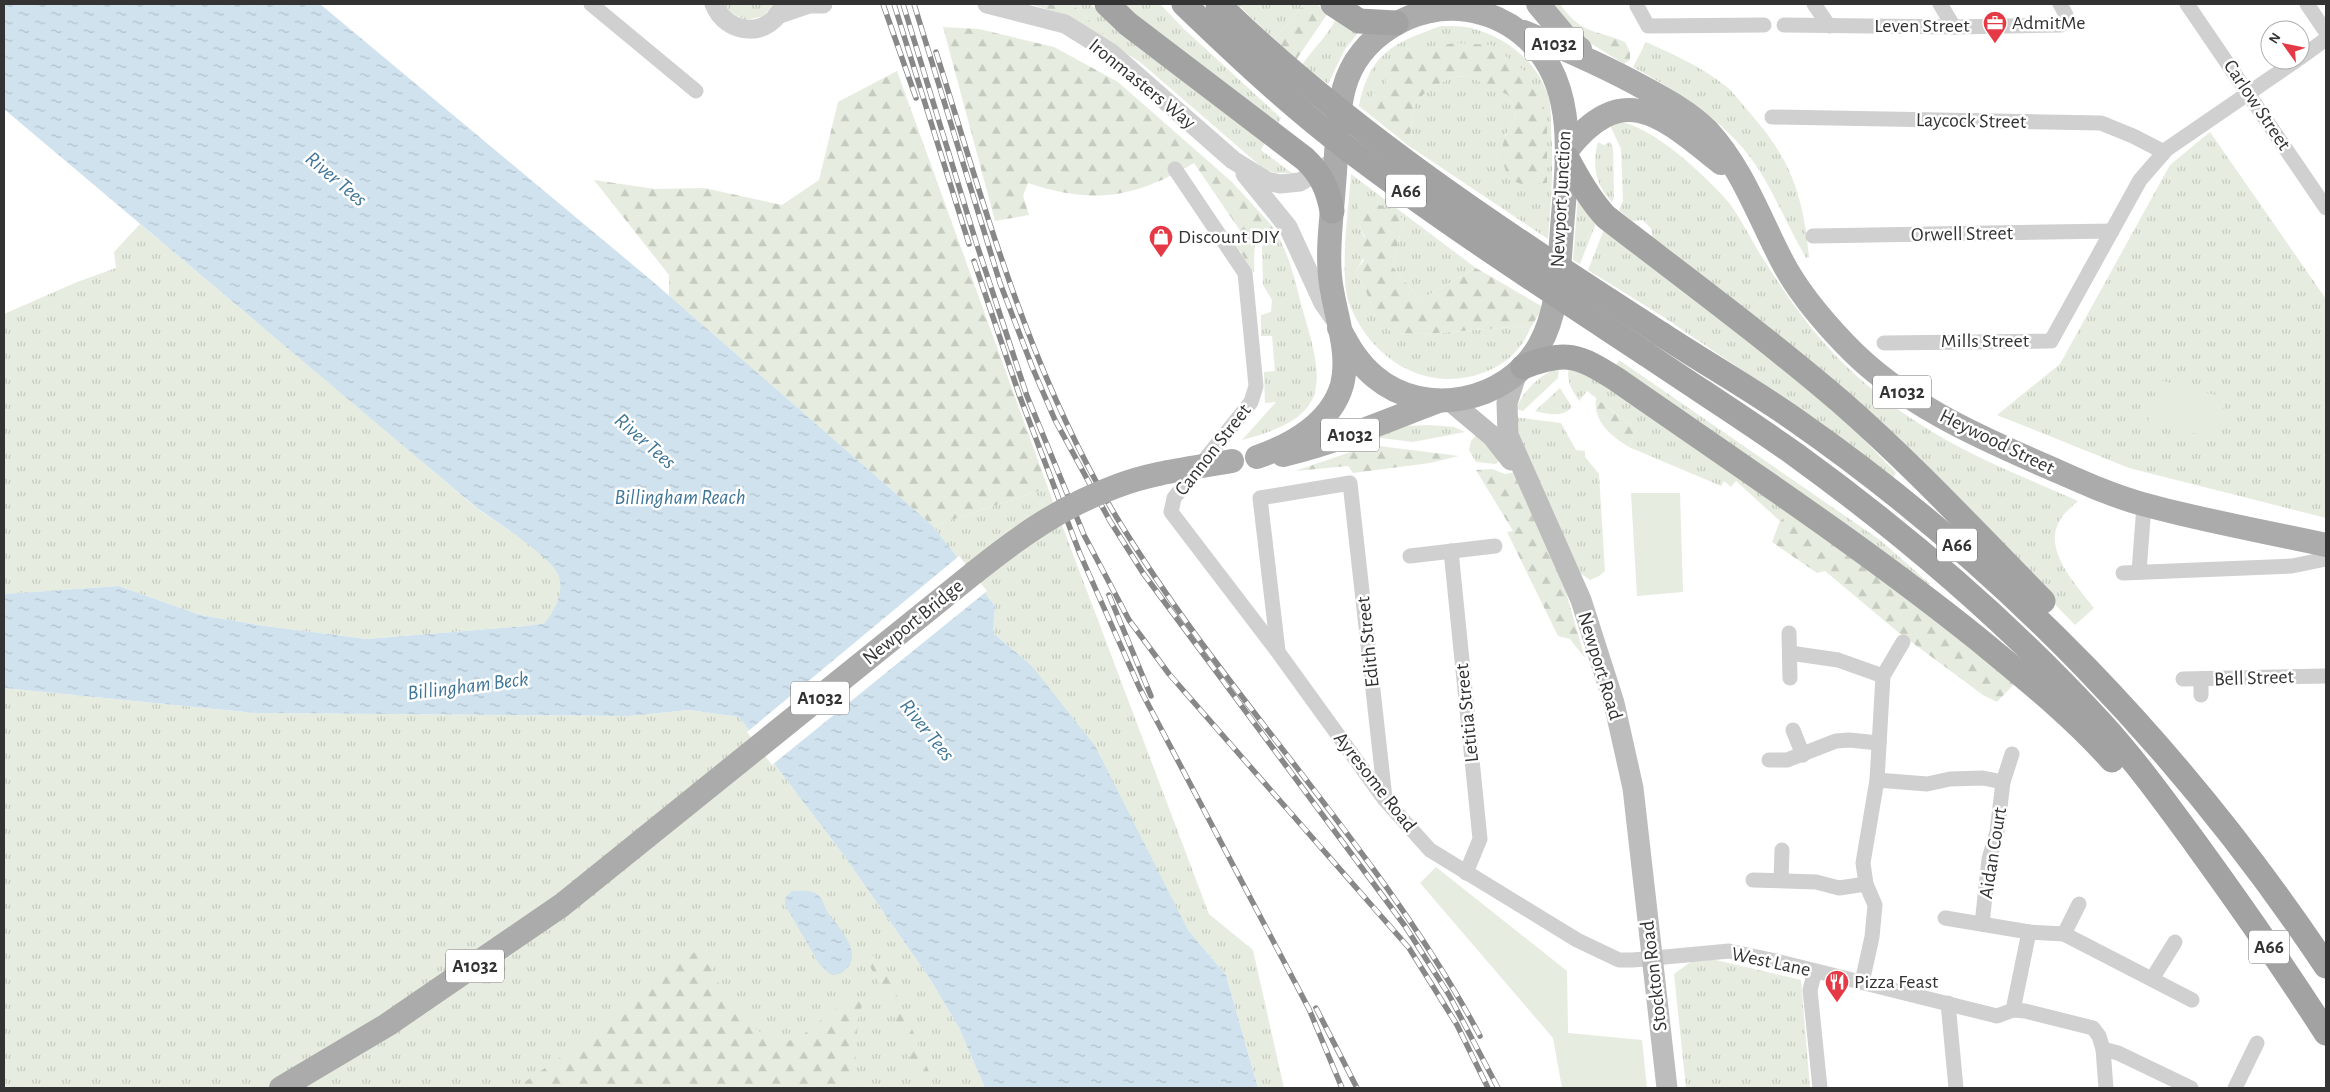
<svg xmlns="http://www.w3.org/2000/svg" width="2330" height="1092" viewBox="0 0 2330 1092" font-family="'Alegreya Sans',sans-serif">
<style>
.grass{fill:url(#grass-tufts)}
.forest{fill:url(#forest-firs)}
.garden{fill:#e6ecdf}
.water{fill:url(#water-ripples)}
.pier{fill:#fff}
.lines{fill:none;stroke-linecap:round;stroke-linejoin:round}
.minor{stroke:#d0d0d0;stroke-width:15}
.tertiary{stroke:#d0d0d0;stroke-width:19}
.secondary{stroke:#bdbdbd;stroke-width:21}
.primary{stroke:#ababab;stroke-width:24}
.trunk{stroke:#a2a2a2;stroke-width:25}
.rail-casing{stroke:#888;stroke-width:5.5}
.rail{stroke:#fff;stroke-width:4;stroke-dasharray:11;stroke-linecap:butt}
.primary-bridge{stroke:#ababab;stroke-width:24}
.trunk-bridge{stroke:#a2a2a2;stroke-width:25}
.labels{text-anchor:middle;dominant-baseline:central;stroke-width:5;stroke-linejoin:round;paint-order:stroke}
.shield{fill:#fff;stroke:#707070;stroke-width:1}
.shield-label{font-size:19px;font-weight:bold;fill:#333}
.poi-label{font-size:20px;fill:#333;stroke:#fff;text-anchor:start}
.street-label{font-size:20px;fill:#333;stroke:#fff}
.water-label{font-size:21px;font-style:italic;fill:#3f7597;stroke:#fff}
</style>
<defs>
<pattern id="grass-tufts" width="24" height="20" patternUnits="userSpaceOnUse" patternTransform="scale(1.25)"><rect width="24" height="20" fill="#e6ecdf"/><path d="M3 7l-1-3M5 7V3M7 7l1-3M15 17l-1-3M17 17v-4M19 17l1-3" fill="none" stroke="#c6cbc0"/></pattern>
<pattern id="forest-firs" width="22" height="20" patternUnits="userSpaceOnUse" patternTransform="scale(1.25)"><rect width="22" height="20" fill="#e6ecdf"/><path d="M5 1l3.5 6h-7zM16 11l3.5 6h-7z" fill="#c6cbc0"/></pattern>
<pattern id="water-ripples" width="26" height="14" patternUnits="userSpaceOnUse" patternTransform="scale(1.25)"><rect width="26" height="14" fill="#cfe2ee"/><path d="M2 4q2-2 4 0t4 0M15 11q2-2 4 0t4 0" fill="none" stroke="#b2c2cd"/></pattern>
</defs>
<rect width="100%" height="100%" fill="#fff"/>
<g class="grass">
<path d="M724 4H773L764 16 746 20 729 12Z"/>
<path d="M1072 4H1090L1137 47 1266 141 1261 150 1292 173H1276L1265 170 1140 62 1122 51Z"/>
<path d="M1113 4H1160L1184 29 1281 118 1277 125Z"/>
<path d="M1237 4H1305L1274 39Z"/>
<path d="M1336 18 1359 32 1345 49 1328 84 1302 65C1311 52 1332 30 1336 18Z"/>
<path d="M1441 26C1451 26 1462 26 1471 28 1507 37 1539 63 1549 99 1551 108 1551 120 1551 129 1554 166 1551 202 1548 239L1409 146 1414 104 1429 89 1452 77 1468 76 1508 94 1516 116 1505 136 1547 183 1491 45 1387 84 1359 106C1370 53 1393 43 1441 26Z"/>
<path d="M1646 42C1672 54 1700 66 1723 84 1733 91 1741 103 1749 112 1791 159 1803 195 1809 257L1806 258C1790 230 1777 200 1761 173 1731 124 1682 94 1633 67Z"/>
<path d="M1622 122C1656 130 1700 171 1724 197 1738 212 1749 236 1760 254 1785 294 1811 332 1845 365 1879 398 1919 426 1961 448 1998 468 2039 483 2078 501 2072 507 2062 514 2059 522 2043 551 2077 586 2094 608L2075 625 2006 554 1652 239V230L1643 220 1632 221 1619 210 1623 201 1621 149 1610 125Z"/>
<path d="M2210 132 2326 299V518L2129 468 1997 415 2060 364 2170 165Z"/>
<path d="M1598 142 1604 145 1610 142 1613 148 1614 197 1612 202C1595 185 1592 164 1598 142Z"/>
<path d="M1351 174 1476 268 1420 300 1392 266 1404 219 1358 223C1368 242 1368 254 1355 272L1366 291 1375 315 1393 333 1425 334 1524 326 1530 329C1522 349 1506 364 1485 372 1427 395 1370 359 1349 303 1339 276 1349 205 1351 174Z"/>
<path d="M1578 196 1597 221 1580 264 1573 260Z"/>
<path d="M140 224C252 318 363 411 473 505 496 524 544 548 558 574 567 590 554 610 546 623L526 626 367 639 265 626 200 615 119 586 4 594V314L77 282 116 268 114 252Z"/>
<path d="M1605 227 1721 313 1845 420 1896 473 1892 480 1811 417 1665 318 1588 270Z"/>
<path d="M1277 235C1291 258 1296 285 1303 311 1326 388 1329 417 1242 440L1276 402 1265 403 1264 372 1275 371 1272 336H1261V315L1271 312 1272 300 1263 285 1262 247 1265 241Z"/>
<path d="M1619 360 1880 540 1930 584 1928 585 1616 367Z"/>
<path d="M1569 366 1589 369 1791 511 1780 521 1736 481 1731 487 1724 481 1721 486 1629 447 1636 429 1587 391 1579 401C1571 388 1566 382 1569 366Z"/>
<path d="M1559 368 1558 378 1523 411 1516 409C1523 391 1540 374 1559 368Z"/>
<path d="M1560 388 1572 407C1562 418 1548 414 1535 411Z"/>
<path d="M1514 417 1561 423 1576 450 1585 451V457L1599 474 1605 571 1599 576 1590 580 1576 570 1518 445Z"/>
<path d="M1429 425 1454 427 1465 432 1413 442 1373 437 1404 426Z"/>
<path d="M1476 435 1493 450 1499 461 1496 464 1476 462 1469 450 1471 441Z"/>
<path d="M1048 488 1209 914 1253 950 1284 1088H1258L1226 975 1188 930 1031 665 993 633 995 606 933 526Z"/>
<path d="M4 688 255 713 629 716 689 710 739 717 845 857 930 979 959 1028 985 1088H4Z"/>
<path d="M1699 956 1801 980 1810 1088H1686L1674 974Z"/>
</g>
<g class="forest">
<path d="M1029 4H1072L1122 51C1093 30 1064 13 1029 4Z"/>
<path d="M1305 4H1317L1328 13 1296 60 1274 39Z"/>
<path d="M1548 4H1560C1582 35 1595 29 1625 42L1630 52V60L1624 64 1587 41Z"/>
<path d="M943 27 979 29 1054 47 1118 82 1232 182 1274 228C1250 239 1255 249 1254 273L1232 239 1241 232 1194 163C1134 198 1095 205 1028 183L1023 196 1029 215 995 221Z"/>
<path d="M1456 43 1491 45 1526 72 1547 114V183L1523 185 1509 179C1497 150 1501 143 1516 116L1508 95 1468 76 1452 77 1429 89 1414 104 1409 146 1359 106 1386 84V66L1412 49Z"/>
<path d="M897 71 1048 488 933 526 669 296V275L594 180 655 189 704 188 782 205 819 180 838 102Z"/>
<path d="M1357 196 1373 201 1404 219 1392 266 1420 300 1476 268 1543 307 1530 329 1524 326 1425 334 1392 333 1375 315 1366 291 1355 272 1364 260 1352 249 1365 237 1358 223Z"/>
<path d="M1596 398 1636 429 1629 447C1611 436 1593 422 1596 398Z"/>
<path d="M1371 445 1459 456 1430 463 1353 473 1348 466 1295 471Z"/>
<path d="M1492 469 1505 474 1515 472 1556 558 1585 658 1570 639 1558 636 1507 532 1513 531 1476 470Z"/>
<path d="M1791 511 2017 681 1997 702 1983 695 1898 632 1825 571 1817 573 1772 542 1780 521Z"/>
<path d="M701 948 711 954 712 971 720 986 753 1027 779 1045 803 1035 850 996 856 995 863 1003 858 1017 854 1088H516L590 1037 681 961Z"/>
<path d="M866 951C887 957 926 1064 935 1088H921L890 1004 864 955Z"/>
</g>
<g class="garden">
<path d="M2159 380 2226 398 2216 439 2148 421Z"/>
<path d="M1631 493H1680L1683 592 1637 596Z"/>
<path d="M1436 867 1567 971 1568 1033 1642 1040 1647 1088H1562L1553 1038 1420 883Z"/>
</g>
<g class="water">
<path d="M4 4H320L651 280 933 526 995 606 993 633 1031 665 1095 746 1188 930 1226 975 1258 1088H985L959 1028 930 979 845 857 739 717 689 710 629 716 255 713 4 688V594L119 586 200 615 265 626 367 639 526 626 545 623C555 609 564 594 559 577 554 558 495 521 477 508L4 109Z"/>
<path d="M792 891C800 891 812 889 819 896 823 900 825 908 828 913 838 927 866 955 844 971 840 975 835 975 830 974L820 965 785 905V898Z"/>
</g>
<path class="pier" d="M959 556 987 591 772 765 747 732Z"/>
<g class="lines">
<g class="minor">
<path d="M591 4 696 91"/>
<path d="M1814 4 1829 26"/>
<path d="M1940 4 1954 27"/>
<path d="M2187 4 2326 208"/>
<path d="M2307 4 2326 32"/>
<path d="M1637 6 1648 26 1764 25"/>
<path d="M1784 25 1954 27 2061 25 2067 21 2066 15 2060 4"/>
<path d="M2300 58 2326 39"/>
<path d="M1772 117 2101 123 2133 136 2164 152"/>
<path d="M1175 169 1245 273 1256 386 1251 402 1174 498 1171 512 1278 652 1385 800 1430 850 1577 940 1619 960H1633L1729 951 1780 962 1997 1016 2013 1010 2025 1011 2093 1028 2099 1036 2103 1049 2118 1053 2191 1088"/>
<path d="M1813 236 2112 231"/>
<path d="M1884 343 2051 341 2140 180 2167 149 2297 60"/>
<path d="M1451 551 1480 839 1466 873"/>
<path d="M1410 556 1495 546"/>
<path d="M2139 572 2144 505"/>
<path d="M2123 573 2292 566 2326 559"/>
<path d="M1789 633 1790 678"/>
<path d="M1278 651 1260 498 1350 483 1385 798"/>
<path d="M1790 653 1838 660 1883 676 1877 780 1863 863 1866 884 1875 905 1872 937 1862 982"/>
<path d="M1883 676 1903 642"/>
<path d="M2183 679 2326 676"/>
<path d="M2201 679V695"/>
<path d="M1793 730 1803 755"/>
<path d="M1769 760H1787L1836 741 1849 740 1879 743"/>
<path d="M1877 780 1927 784 1950 779 1983 778 2003 782"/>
<path d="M1753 880 1816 882 1839 888 1866 884"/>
<path d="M1781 880 1782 850"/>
<path d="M1945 918 2029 932 2064 934 2192 1000"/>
<path d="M1982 924 1989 859 1997 832 2003 782 2012 754"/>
<path d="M2064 934 2079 904"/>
<path d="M1815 971 1810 990 1820 1088"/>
<path d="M2152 979 2175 942"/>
<path d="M1948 1003 1956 1088"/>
<path d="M2013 1010 2029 932"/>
<path d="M2103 1049 2106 1088"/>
<path d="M2235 1088 2257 1043"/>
</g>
<g class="tertiary">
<path d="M714 4C726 36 772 39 783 4"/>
<path d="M987 4 1065 24 1110 52 1233 160 1267 181 1280 184 1300 182 1328 165"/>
<path d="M777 15 809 4H823"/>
<path d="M1245 174 1288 227 1323 303 1335 320"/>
</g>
<g class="secondary">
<path d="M1517 372 1507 403 1508 435 1581 600 1614 703 1633 788 1667 1088"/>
<path d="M1449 400 1492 436 1511 460"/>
</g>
<g class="primary">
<path d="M1538 4 1564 35 1580 49"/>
<path d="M1524 32C1568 50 1605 66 1646 89 1668 101 1690 113 1708 131 1742 168 1759 217 1782 261 1797 290 1822 320 1845 344 1900 402 1976 436 2048 467 2080 481 2112 496 2146 505 2205 521 2266 532 2326 545"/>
<path d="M1567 150C1624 77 1664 118 1721 163"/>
<path d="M1283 455C1337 442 1387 421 1438 401"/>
<path d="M1257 457C1292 445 1331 423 1342 385 1351 350 1333 311 1330 276 1327 247 1332 215 1334 185 1337 153 1336 119 1344 88 1358 36 1415 2 1467 10 1487 13 1506 21 1522 34 1580 80 1567 162 1562 228 1559 267 1559 311 1539 346 1507 402 1425 419 1375 377 1358 363 1349 347 1339 328"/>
<path d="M281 1088 387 1025 562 905 975 572"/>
</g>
<g class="trunk">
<path d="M1107 4 1128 24 1305 159C1321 174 1328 189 1332 211"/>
<path d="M1333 4 1359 21 1396 23"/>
<path d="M1567 158C1578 179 1590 200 1606 217 1685 278 1765 337 1841 402 1912 464 1977 534 2043 601"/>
<path d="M1661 334C1705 363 1751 389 1794 419 2005 566 2184 753 2326 966"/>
<path d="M1646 354C1696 388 1747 420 1796 455 1905 534 2009 623 2100 722 2135 760 2166 803 2196 844 2241 906 2285 969 2326 1033"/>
<path d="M1523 367C1566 350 1578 355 1616 379 1738 464 1862 546 1978 639 2024 677 2072 715 2112 760"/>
</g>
<defs>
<g id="rail">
<path d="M883 4 916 98"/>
<path d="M894 4 969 244"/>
<path d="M903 4 976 242 1027 396 1084 535 1129 620 1169 674 1409 948 1457 1025 1488 1088"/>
<path d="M914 4 1000 283 1033 369 1055 420 1110 521 1143 573 1405 926 1449 995 1498 1088"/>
<path d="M936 52C986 211 1030 374 1117 518 1227 699 1380 849 1480 1036"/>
<path d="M974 261 1020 397 1080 554 1140 689 1309 1009 1342 1088"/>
<path d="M1109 595 1151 696"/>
<path d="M1316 1008 1357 1088"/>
</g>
</defs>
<use href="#rail" class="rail-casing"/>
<use href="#rail" class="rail"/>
<path class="primary-bridge" d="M975 572C1020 536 1062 506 1117 486 1153 472 1194 468 1232 461"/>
<g class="trunk-bridge">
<path d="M1184 4C1236 54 1290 105 1348 149 1444 222 1546 288 1646 354"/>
<path d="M1218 4C1350 133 1506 234 1661 334"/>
</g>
</g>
<defs>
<symbol id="office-pin" viewBox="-11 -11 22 30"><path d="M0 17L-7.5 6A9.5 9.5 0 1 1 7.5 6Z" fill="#e63946" stroke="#fff"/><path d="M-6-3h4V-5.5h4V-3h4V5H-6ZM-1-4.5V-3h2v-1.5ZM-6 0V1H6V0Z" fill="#fff"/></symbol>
<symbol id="shop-pin" viewBox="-11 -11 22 30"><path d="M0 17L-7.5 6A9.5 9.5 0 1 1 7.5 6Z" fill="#e63946" stroke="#fff"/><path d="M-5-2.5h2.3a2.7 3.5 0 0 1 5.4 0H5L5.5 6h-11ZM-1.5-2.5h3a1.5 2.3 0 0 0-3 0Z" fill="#fff"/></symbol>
<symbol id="restaurant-pin" viewBox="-11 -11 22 30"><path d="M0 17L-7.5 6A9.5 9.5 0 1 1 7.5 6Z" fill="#e63946" stroke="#fff"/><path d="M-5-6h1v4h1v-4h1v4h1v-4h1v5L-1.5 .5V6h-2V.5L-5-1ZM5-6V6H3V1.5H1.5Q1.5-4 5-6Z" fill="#fff"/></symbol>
</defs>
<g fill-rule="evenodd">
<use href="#office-pin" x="1981" y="9" width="28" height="38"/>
<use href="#shop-pin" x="1147" y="223" width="28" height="38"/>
<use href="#restaurant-pin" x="1823" y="968" width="28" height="38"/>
</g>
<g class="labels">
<g class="shield">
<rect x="1525" y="27.5" width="58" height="33" rx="4"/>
<rect x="1386" y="174.5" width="40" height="33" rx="4"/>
<rect x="1873" y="375.5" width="58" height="33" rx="4"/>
<rect x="1321" y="418.5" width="58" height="33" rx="4"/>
<rect x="1937" y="528.5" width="40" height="33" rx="4"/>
<rect x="791" y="681.5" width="58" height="33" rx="4"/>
<rect x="2249" y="930.5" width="40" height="33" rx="4"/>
<rect x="446" y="949.5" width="58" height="33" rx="4"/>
</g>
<g class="shield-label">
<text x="1554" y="44">A1032</text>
<text x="1406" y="191">A66</text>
<text x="1902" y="392">A1032</text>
<text x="1350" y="435">A1032</text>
<text x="1957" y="545">A66</text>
<text x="820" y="698">A1032</text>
<text x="2269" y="947">A66</text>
<text x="475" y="966">A1032</text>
</g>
<g class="poi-label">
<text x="2012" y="23">AdmitMe</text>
<text x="1178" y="237">Discount DIY</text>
<text x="1854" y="982">Pizza Feast</text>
</g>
<g class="street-label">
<text x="1922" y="26">Leven Street</text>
<text transform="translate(1142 84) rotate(39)">Ironmasters Way</text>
<text transform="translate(2257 105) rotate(56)">Carlow Street</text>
<text transform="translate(1971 121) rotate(1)">Laycock Street</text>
<text transform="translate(1561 199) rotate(-87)">Newport Junction</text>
<text transform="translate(1962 234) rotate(-1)">Orwell Street</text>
<text x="1985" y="341">Mills Street</text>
<text transform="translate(1997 442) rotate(26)">Heywood Street</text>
<text transform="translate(1213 450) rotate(-52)">Cannon Street</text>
<text transform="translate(913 622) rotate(-39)">Newport Bridge</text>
<text transform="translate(1368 642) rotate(-96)">Edith Street</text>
<text transform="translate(1600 666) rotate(73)">Newport Road</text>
<text transform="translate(2254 678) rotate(-2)">Bell Street</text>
<text transform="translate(1467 713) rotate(-96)">Letitia Street</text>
<text transform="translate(1375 782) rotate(52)">Ayresome Road</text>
<text transform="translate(1993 853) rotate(-81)">Aidan Court</text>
<text transform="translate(1771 962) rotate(12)">West Lane</text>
<text transform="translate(1654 976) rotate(-97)">Stockton Road</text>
</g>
<g class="water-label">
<text transform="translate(336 179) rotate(40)">River Tees</text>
<text transform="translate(645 441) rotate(41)">River Tees</text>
<text x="680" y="497">Billingham Reach</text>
<text transform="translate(468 686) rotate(-7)">Billingham Beck</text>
<text transform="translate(927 730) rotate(51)">River Tees</text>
</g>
</g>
<rect width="2330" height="1092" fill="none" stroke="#333333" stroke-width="10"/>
<g transform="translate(2285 45) rotate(303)"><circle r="24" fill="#ffffff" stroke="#adadad"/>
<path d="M0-4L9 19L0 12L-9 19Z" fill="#e63946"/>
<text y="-8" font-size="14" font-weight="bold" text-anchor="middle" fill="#333333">N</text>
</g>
</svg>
